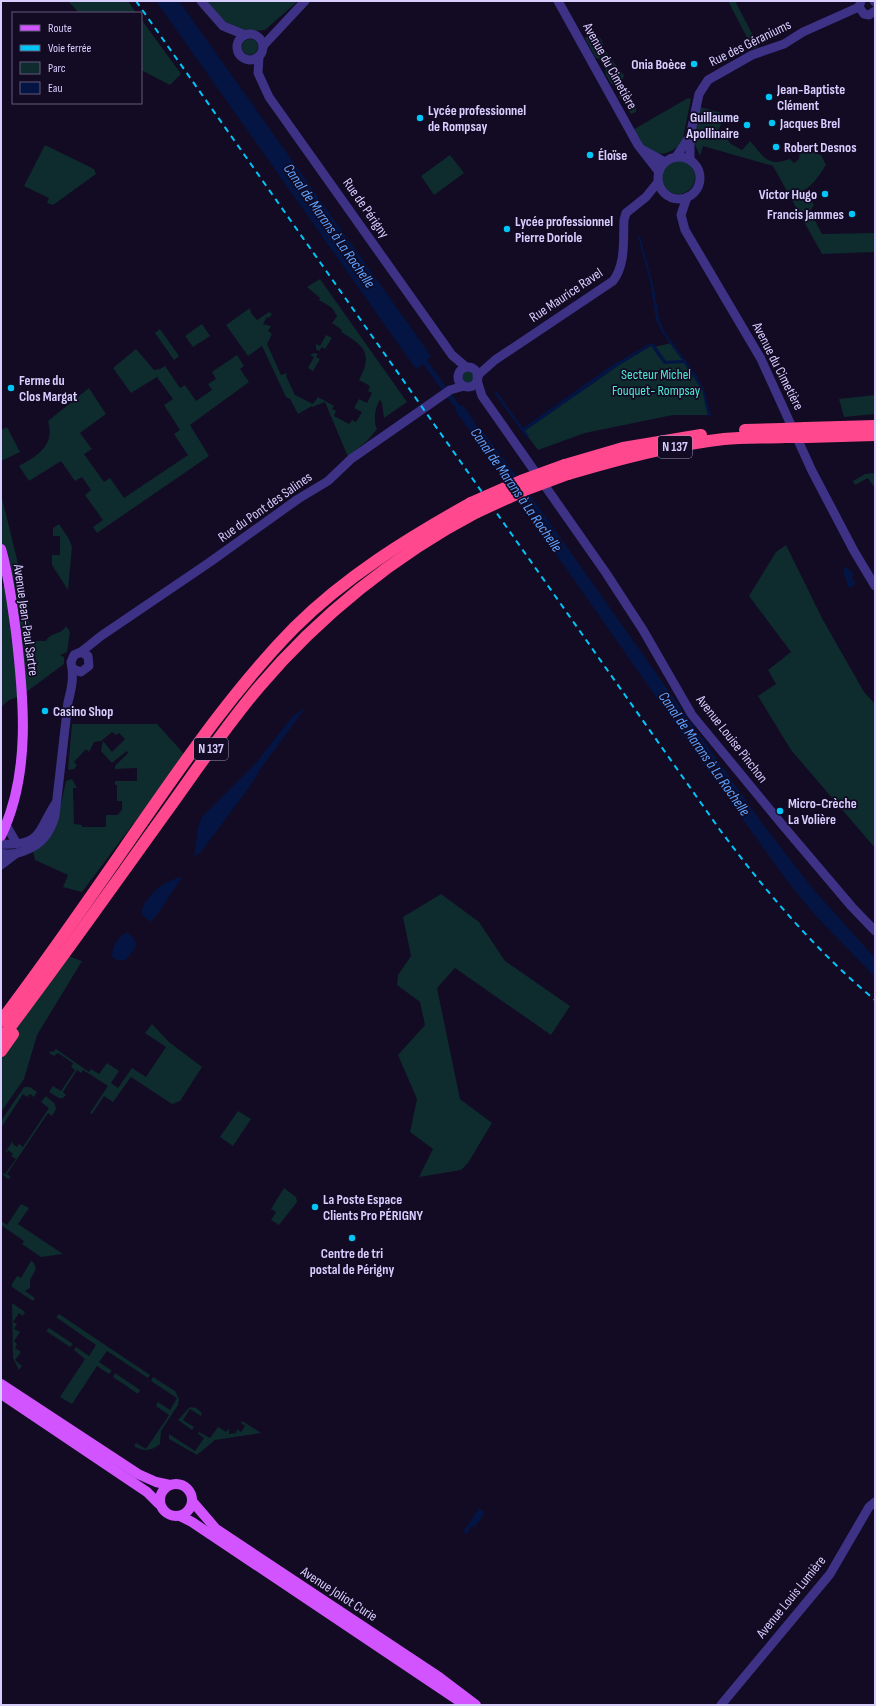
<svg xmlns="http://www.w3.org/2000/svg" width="876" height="1706" viewBox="0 0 876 1706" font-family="'Sofia Sans Condensed',sans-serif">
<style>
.green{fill:#0e2b2d}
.water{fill:#051543}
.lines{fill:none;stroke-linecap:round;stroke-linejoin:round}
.minor{stroke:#3e3286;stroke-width:9}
.major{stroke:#d154ff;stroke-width:10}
.highway{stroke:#ff488d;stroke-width:12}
.rail{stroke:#00c6f8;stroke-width:2;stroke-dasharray:6 5;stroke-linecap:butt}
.highway-bridge{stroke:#ff488d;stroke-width:12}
.poi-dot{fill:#00c6f8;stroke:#120b23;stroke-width:1.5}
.labels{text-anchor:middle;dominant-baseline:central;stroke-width:3.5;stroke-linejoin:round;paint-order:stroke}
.shield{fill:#120b23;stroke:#9d93bd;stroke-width:1}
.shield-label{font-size:13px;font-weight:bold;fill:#d8cdff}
.street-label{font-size:14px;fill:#d8cdff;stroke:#120b23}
.poi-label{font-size:14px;font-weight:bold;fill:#d8cdff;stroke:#120b23;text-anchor:start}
.park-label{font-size:14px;fill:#4eead3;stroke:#120b23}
.water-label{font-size:15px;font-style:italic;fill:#5ba2ff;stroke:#120b23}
</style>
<rect width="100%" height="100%" fill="#120b23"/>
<g class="green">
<path d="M68 1H128L136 13H79Z"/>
<path d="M207 1H298L265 30 243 32 235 30 220 19Z"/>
<path d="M728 1H735L759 47 753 49Z"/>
<path d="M141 19 181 74 170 85 141 70Z"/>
<path d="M591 34C606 37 601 45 606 52 612 60 617 67 624 75L623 79 612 85 606 75V71L600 59 596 58 585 38Z"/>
<circle cx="250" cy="47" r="8"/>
<path d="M630 90V98L636 107V112L631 114 627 107 630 106 627 101 624 102 618 96Z"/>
<path d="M688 98 691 99 682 143C661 163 644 153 631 131Z"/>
<path d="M700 107 726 114 719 129 731 144 742 150 750 141C765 158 767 167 790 159L794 163 799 159 800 148 821 155 826 165C818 177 812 188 798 193L804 200 809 196 814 205 810 211 822 234 875 233V252L822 254 773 166 703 146 700 156 693 140Z"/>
<path d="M45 145 94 169 96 174 53 205 47 203 49 198 24 186Z"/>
<path d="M450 155 464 173 434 195 421 176Z"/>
<circle cx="678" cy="177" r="17"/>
<path d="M320 279 407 402 384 418 382 403 380 400C375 407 373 421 377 429L368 440 348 457 325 402 312 407V406L298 414 290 399 286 397 262 346 248 356 226 325 250 308 251 313 257 320 269 312 272 314 269 318 267 317 263 324 271 326 268 331 272 334 267 344 281 375 287 373 286 376 295 395 313 404 318 397 334 406 332 409 336 411 334 416 349 424 352 420 356 422 362 412 354 408 359 399 367 403 372 393 368 391 370 386 359 380C373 354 365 346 341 332L342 330 332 323 337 316 332 308 319 300 320 298 307 287Z"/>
<path d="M202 324 210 336 193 347 185 336Z"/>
<path d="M160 329 179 356 174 360 155 333Z"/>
<path d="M326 335 332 338 325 349 322 347 319 351 316 349V344L320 346Z"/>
<path d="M671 343 681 355 703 389 709 415H673L585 433 538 450 523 430 617 364 650 346 654 347Z"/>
<path d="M136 349 154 370 160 369 165 366 180 388 185 385 196 401 212 390 208 384 216 379 212 372 237 355 244 366 240 369 249 382 190 425 209 456 97 533 93 527 103 520 85 495 91 490 82 477 75 481 61 461 29 481 19 466C38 455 55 446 48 421L89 388 106 414 80 433 92 449 84 454 104 482 110 478 124 498 188 455 174 434 180 430 164 405 173 399 157 377 131 393 113 368Z"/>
<path d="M314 353 318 354 316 357 320 359 313 371 308 368 314 357 310 355Z"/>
<circle cx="468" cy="377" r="7"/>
<path d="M875 395V414L844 417 839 399Z"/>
<path d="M7 427 20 452 1 461V430Z"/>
<path d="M875 473 874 487 868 478 855 485 853 481 865 474Z"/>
<path d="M1 494 23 584 32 641H46C50 632 62 635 66 626L70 632 67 652 60 655 64 657V664L21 696 9 700 1 707V586H9L1 549Z"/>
<path d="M59 524 69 539 72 547 68 590 52 565V555H60V536H53V528Z"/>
<path d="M786 545 823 620 864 692 875 704V848L791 750 758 696 776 684 768 670 791 652 749 596 776 552Z"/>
<path d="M72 724H157L185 755 82 892 63 887 68 875 35 860 33 851 58 818 66 781 72 779 77 788H73L74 824 82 825V827H106V815H117L122 810V801H117V785H115V781H137V768L115 769V766L128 753 127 751 113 762H111L101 751 103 741 112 752 125 739 119 733 116 735 112 732 101 741 94 742 89 752 86 749 74 762 77 765 74 769 68 770Z"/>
<path d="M441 894 479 922 505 961 570 1006 551 1035 455 968 437 988 460 1099 492 1123 468 1163 461 1170 419 1177 433 1149 410 1132 417 1099 398 1055 425 1025 420 1002 397 985 398 975 411 956 403 917Z"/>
<path d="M63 954 82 961 37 1035 24 1079 1 1112V1039Z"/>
<path d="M152 1024 169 1042 202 1067 180 1101 172 1104 131 1077 113 1102 104 1096 92 1114 90 1113 108 1086 83 1070 81 1073 77 1070 63 1092 66 1095 63 1098H59L49 1092 53 1086 61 1091 75 1070 71 1067 73 1063 58 1053 54 1056 49 1053 51 1051 53 1052 56 1049 89 1072 91 1069 99 1074 107 1063 119 1071 111 1083 118 1088 132 1068 146 1077 166 1047 145 1033Z"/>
<path d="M24 1087H30L37 1092 34 1097 30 1094 27 1097 23 1094 1 1128V1121Z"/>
<path d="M46 1096 55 1104 56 1109 52 1116 48 1113 7 1174 11 1177 8 1179 1 1173 5 1174 16 1159 11 1156 13 1154 8 1150 6 1153V1151L13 1141V1144L17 1147 19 1144 23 1147 49 1108 41 1102Z"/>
<path d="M238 1111 251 1119 233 1146 220 1137Z"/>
<path d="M284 1188 296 1197 297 1202 279 1225 271 1220 276 1212 271 1209Z"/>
<path d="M21 1204 29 1208 18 1224 63 1254 41 1257 22 1244 24 1241 1 1225V1221L7 1225Z"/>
<path d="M31 1261 34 1263 36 1269 30 1280V1288L25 1291 35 1298 33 1301 12 1287V1284L17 1276 21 1278Z"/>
<path d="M12 1303 25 1312 23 1316 19 1313 13 1322 17 1324 14 1329 20 1332 14 1341 17 1344 15 1348 21 1352 15 1360 22 1366 19 1370 13 1358Z"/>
<path d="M59 1314 150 1375 148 1378 107 1351 99 1362 112 1371 109 1374 97 1366 72 1404 60 1397 85 1359 74 1350 76 1347 89 1356 96 1345 56 1317Z"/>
<path d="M49 1328 73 1344 70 1347 46 1331Z"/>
<path d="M115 1373 140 1390 138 1394 113 1377Z"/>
<path d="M153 1377 175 1391 179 1399 178 1405 161 1431 160 1444C152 1451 143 1452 134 1446L136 1443 146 1449 169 1415 156 1406 158 1402 170 1410 177 1398 151 1381Z"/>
<path d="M190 1407 196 1408 202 1413 201 1416 190 1409 183 1420 194 1427 192 1430 178 1420Z"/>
<path d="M242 1421 261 1433 215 1440 197 1455 169 1439V1434L195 1451 204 1438 198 1434 199 1432 210 1438 218 1427 226 1432 229 1428V1434L236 1433 237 1429 241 1432 245 1426 241 1423Z"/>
</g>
<g class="water">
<path d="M156 1H179L431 356 427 360 460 406 463 405 479 429 482 430 521 482 765 827 813 889 875 958V977L814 914 785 878 708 771 455 410 456 409 423 364 416 369Z"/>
<path d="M640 236 653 284 659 318 664 331 695 373 704 389 711 416 708 417 702 390 684 363 664 364 651 346 618 366 525 431 529 436 527 438 494 393 496 391 523 428 614 364 649 344H654L666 361 682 360 661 331 656 320 650 282 638 237Z"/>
<path d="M845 566 853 573 852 578 856 584 850 588 847 586V582L843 572Z"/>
<path d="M306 707 262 767 248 789 201 852 194 857 198 827 202 817 256 763 292 717Z"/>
<path d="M182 877 157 915 150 922 141 913C145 896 164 880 182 877Z"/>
<path d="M127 932 135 940 136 947 126 960H116L112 956C112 946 118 937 127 932Z"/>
<path d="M479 1508 485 1513 475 1527 472 1526 467 1534 463 1532Z"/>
</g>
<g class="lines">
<g class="minor">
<path d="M201 1 223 26 245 35"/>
<path d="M558 1 638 145 659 172"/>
<path d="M861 1 859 7 864 14 869 15 875 11"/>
<path d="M874 1 875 2"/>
<circle cx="250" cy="47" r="13"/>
<path d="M263 46 305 1"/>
<path d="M259 56 258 73 269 97 452 355 466 367"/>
<path d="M643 150 665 162"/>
<path d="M676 157 690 136"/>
<circle cx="679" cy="178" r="21"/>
<path d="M690 160V136L699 94 708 80 752 55 784 44 803 32 859 7"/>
<path d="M687 197 681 215 685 230 761 359 812 471 854 551 875 586"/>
<circle cx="468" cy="377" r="10"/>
<path d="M477 376 495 360 613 281C626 264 623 240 624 220L626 213 646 197 658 182"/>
<path d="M477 380 482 396 606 573 643 630 692 715 785 828 852 907 875 931"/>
<path d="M73 669 81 672 89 666 88 656 81 652"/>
<path d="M6 825 17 844"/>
<path d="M1 844C41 846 37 833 55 804"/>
<path d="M1 853C14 857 35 849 44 838 49 832 53 823 55 816L68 702C72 687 74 677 71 662L74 655 81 652 101 636 210 562 298 499 328 481 351 459 450 390 464 386"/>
<path d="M1 865 17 853"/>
<path d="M721 1705 830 1574 869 1507 875 1502"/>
</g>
<g class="major">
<path d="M1 549C9 576 12 604 16 632 24 699 31 774 1 836"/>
<path d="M1 1384 138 1474 156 1482 170 1485"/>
<path d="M1 1394 147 1492 159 1504"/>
<circle cx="176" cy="1500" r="16"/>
<path d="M192 1501 216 1529 439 1677 476 1705"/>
<path d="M180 1516 192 1522 465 1705"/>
</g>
<g class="highway">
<path d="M805 428 875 426"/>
<path d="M745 430 782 429"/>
<path d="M807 437 875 435"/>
<path d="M565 465 623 448 701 435"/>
<path d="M568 474C619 459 671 445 724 439 744 437 765 438 785 437"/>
<path d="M1 1021C49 958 94 892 139 827 187 758 235 688 294 628 345 577 408 538 471 503"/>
<path d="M1 1039C57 966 110 890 164 815 195 772 225 727 259 687 319 616 395 555 477 512"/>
<path d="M1 1051 13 1034"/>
</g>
<path class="rail" d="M136 1 720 830C766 892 816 951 875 1000"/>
<g class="highway-bridge">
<path d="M782 429 805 428"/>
<path d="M785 437H807"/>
<path d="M471 503 521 481 565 465"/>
<path d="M477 512 525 490 568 474"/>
</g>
</g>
<g class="poi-dot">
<circle cx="694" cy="64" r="4"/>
<circle cx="769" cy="97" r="4"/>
<circle cx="420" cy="118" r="4"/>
<circle cx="772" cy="123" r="4"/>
<circle cx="747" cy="125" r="4"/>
<circle cx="776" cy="147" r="4"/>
<circle cx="590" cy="155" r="4"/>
<circle cx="825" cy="194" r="4"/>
<circle cx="852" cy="214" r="4"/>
<circle cx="507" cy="229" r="4"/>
<circle cx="11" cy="388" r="4"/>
<circle cx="45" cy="711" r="4"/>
<circle cx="780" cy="811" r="4"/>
<circle cx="315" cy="1207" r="4"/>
<circle cx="352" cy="1238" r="4"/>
</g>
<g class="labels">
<g class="shield">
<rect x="658" y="436" width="34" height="22" rx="3"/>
<rect x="194" y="738" width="34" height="22" rx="3"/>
</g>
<g class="shield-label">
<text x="675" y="447">N 137</text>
<text x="211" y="749">N 137</text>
</g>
<g class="street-label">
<text transform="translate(750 43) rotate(-26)">Rue des Géraniums</text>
<text transform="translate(610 66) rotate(61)">Avenue du Cimetière</text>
<text transform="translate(366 208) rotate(55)">Rue de Périgny</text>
<text transform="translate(566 295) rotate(-34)">Rue Maurice Ravel</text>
<text transform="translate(778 366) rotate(63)">Avenue du Cimetière</text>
<text transform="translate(265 507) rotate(-35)">Rue du Pont des Salines</text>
<text transform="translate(26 620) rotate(82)">Avenue Jean-Paul Sartre</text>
<text transform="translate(732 739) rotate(52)">Avenue Louise Pinchon</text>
<text transform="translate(339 1594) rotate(33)">Avenue Joliot Curie</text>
<text transform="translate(791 1597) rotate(-51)">Avenue Louis Lumière</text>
</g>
<g class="poi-label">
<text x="686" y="64" text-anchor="end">Onia Boèce</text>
<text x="777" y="89">Jean-Baptiste<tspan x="777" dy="16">Clément</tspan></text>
<text x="428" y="110">Lycée professionnel<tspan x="428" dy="16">de Rompsay</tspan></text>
<text x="739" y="117" text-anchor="end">Guillaume<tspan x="739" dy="16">Apollinaire</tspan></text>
<text x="780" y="123">Jacques Brel</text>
<text x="784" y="147">Robert Desnos</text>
<text x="598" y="155">Éloïse</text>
<text x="817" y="194" text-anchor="end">Victor Hugo</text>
<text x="844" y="214" text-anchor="end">Francis Jammes</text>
<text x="515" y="221">Lycée professionnel<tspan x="515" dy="16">Pierre Doriole</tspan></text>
<text x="19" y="380">Ferme du<tspan x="19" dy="16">Clos Margat</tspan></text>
<text x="53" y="711">Casino Shop</text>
<text x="788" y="803">Micro-Crèche<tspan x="788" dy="16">La Volière</tspan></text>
<text x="323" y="1199">La Poste Espace<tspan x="323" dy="16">Clients Pro PÉRIGNY</tspan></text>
<text x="352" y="1253" text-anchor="middle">Centre de tri<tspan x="352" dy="16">postal de Périgny</tspan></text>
</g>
<g class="park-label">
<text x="656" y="374">Secteur Michel<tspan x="656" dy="16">Fouquet- Rompsay</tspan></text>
</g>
<g class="water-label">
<text transform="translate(329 226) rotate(55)">Canal de Marans à La Rochelle</text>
<text transform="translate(516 490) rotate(55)">Canal de Marans à La Rochelle</text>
<text transform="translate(704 754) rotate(55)">Canal de Marans à La Rochelle</text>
</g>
</g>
<rect width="876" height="1706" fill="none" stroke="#d8cdff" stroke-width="4"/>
<rect x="12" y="12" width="130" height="92" fill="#120b23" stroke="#61597b"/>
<rect x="20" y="25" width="20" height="6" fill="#d154ff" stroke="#61597b"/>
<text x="48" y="32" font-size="12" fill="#d8cdff">Route</text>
<rect x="20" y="45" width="20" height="6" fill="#00c6f8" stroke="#61597b"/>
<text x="48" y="52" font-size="12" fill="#d8cdff">Voie ferrée</text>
<rect x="20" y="62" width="20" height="12" fill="#0e2b2d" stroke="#61597b"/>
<text x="48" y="72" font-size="12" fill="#d8cdff">Parc</text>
<rect x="20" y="82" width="20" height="12" fill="#051543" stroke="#61597b"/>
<text x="48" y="92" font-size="12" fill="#d8cdff">Eau</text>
</svg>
